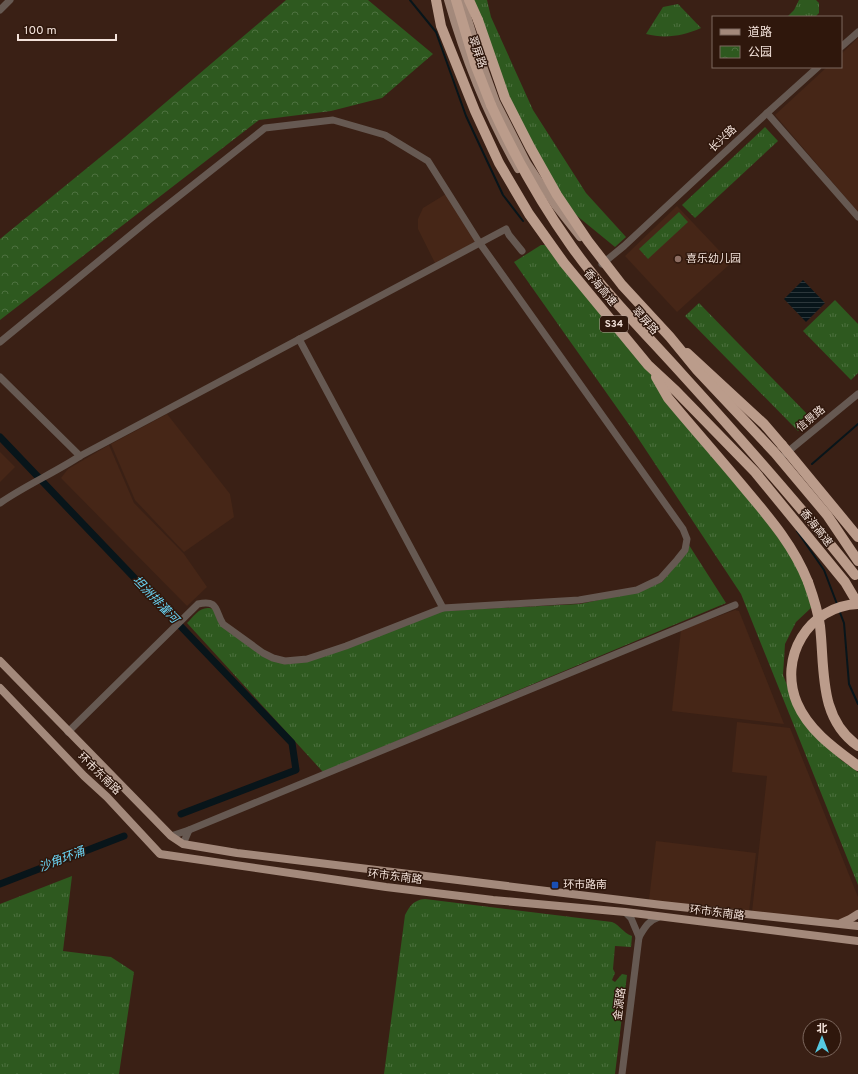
<svg xmlns="http://www.w3.org/2000/svg" width="858" height="1074" viewBox="0 0 858 1074" font-family="Overpass,'Noto Sans SC',sans-serif">
<style>
.built{fill:#462617}
.grass{fill:url(#grass-tufts)}
.park{fill:url(#park-crowns)}
.water{fill:url(#water-rules)}
.lines{fill:none;stroke-linecap:round;stroke-linejoin:round}
.stream{stroke:#08151a;stroke-width:2}
.canal{stroke:#08151a;stroke-width:7}
.minor{stroke:#665952;stroke-width:7}
.major{stroke:#a3897b;stroke-width:8}
.highway{stroke:#bb9c8b;stroke-width:10}
.highway-bridge{stroke:#bb9c8b;stroke-width:10}
.education-dot{fill:#8d6e63;stroke:#2f170c;stroke-width:1.5}
.transit-dot{fill:#1a4fb4;stroke:#2f170c;stroke-width:1.5}
.labels{text-anchor:middle;dominant-baseline:central;stroke-width:3;stroke-linejoin:round;paint-order:stroke}
.shield{fill:#2f170c;stroke:#b8a59c;stroke-width:1}
.shield-label{font-size:10px;font-weight:bold;fill:#f3e2da}
.street-label{font-size:11px;fill:#f3e2da;stroke:#2f170c}
.poi-label{font-size:11px;fill:#f3e2da;stroke:#2f170c;text-anchor:start}
.water-label{font-size:12px;font-style:italic;fill:#6ad6f7;stroke:#2f170c}
</style>
<defs>
<pattern id="grass-tufts" width="24" height="20" patternUnits="userSpaceOnUse"><rect width="24" height="20" fill="#2e591f"/><path d="M3 7l-1-3M5 7V3M7 7l1-3M15 17l-1-3M17 17v-4M19 17l1-3" fill="none" stroke="#4d713f"/></pattern>
<pattern id="park-crowns" width="20" height="18" patternUnits="userSpaceOnUse"><rect width="20" height="18" fill="#2e591f"/><path d="M2 6a3 3 0 1 1 6 0M12 15a3 3 0 1 1 6 0" fill="none" stroke="#4d713f"/></pattern>
<pattern id="water-rules" width="6" height="5" patternUnits="userSpaceOnUse"><rect width="6" height="5" fill="#08151a"/><path d="M0 2.5h6" fill="none" stroke="#2c373b"/></pattern>
</defs>
<rect width="100%" height="100%" fill="#3a2015"/>
<g class="built">
<path d="M858 38V212L775 115 827 67H841V54Z"/>
<path d="M446 194 477 241 435 263 418 229V219L423 208Z"/>
<path d="M677 206 731 263 677 312 625 256Z"/>
<path d="M167 414 230 494 234 517 184 552 135 500 111 444Z"/>
<path d="M109 445 134 503 184 554 207 587 187 606 61 478 68 469Z"/>
<path d="M0 452 15 467 0 482Z"/>
<path d="M735 610 739 611 784 724 672 711 681 630Z"/>
<path d="M737 722 790 728 858 897V911L843 923 752 912 767 776 732 772Z"/>
<path d="M656 841 756 853 749 912 649 900Z"/>
</g>
<g class="grass">
<path d="M470 0H487L491 17 533 110 586 193 626 237 615 247 560 202 505 102Z"/>
<path d="M799 0H816L819 3V13L815 17H787L794 10Z"/>
<path d="M678 4 701 28C683 36 665 39 646 34L663 7Z"/>
<path d="M765 127 778 141 695 218 682 205Z"/>
<path d="M679 212 688 222 648 259 639 249Z"/>
<path d="M541 245H545L730 471 805 575 812 607 796 622 785 644 783 675 798 713 841 760 858 772V885L741 594 632 429 514 262Z"/>
<path d="M835 300 858 324V373L851 380 803 331Z"/>
<path d="M699 303 811 418 798 431 685 316Z"/>
<path d="M687 542 726 603 323 772 187 623C195 615 202 603 215 610L217 619 285 664 444 611 580 604 637 592 662 582 688 551Z"/>
<path d="M72 876 63 951 111 957 134 972 119 1074H0V904Z"/>
<path d="M425 899 612 922C621 926 622 932 632 936L631 947 615 946 613 969 615 973 612 980 615 982 622 974 627 975 615 1074H384L405 915C410 906 413 900 425 899Z"/>
</g>
<path class="park" d="M286 0H368L433 54 382 98 331 111 259 120 0 320V239L125 137Z"/>
<path class="water" d="M803 280 825 303 806 322 784 299Z"/>
<g class="lines">
<g class="stream">
<path d="M410 0 436 32 466 116 503 195 523 221"/>
<path d="M812 464 858 424"/>
<path d="M797 531 824 570 837 604"/>
<path d="M839 610 844 623 849 684 858 704"/>
</g>
<g class="canal">
<path d="M0 437 292 743 296 770 181 814"/>
<path d="M0 884 124 836"/>
</g>
<g class="minor">
<path d="M0 10 10 0"/>
<path d="M841 47 858 32"/>
<path d="M767 113 858 217"/>
<path d="M602 264 624 246 767 113 818 67"/>
<path d="M299 339 443 608"/>
<path d="M0 342 150 219 265 128 333 120 385 135 428 161 479 242 683 529 687 539 685 550 677 560 660 579 637 590 579 600 443 608 346 646 307 659 285 661 273 658 263 653 223 624C215 612 219 599 198 604L68 732"/>
<path d="M0 377 80 456"/>
<path d="M785 454 858 394"/>
<path d="M0 503C26 485 54 473 80 456L506 229 509 235 522 251"/>
<path d="M189 830 735 605"/>
<path d="M171 836 189 830 183 844"/>
<path d="M625 912 631 918 639 937"/>
<path d="M622 1074 639 937C645 927 648 921 659 917"/>
</g>
<g class="major">
<path d="M448 0C465 60 487 115 518 169"/>
<path d="M462 0 479 55 496 102 527 163 555 205 580 237"/>
<path d="M0 661 171 836 183 844 237 853 662 905 858 926"/>
<path d="M0 688 84 776 107 797 160 854 386 887 493 900 625 912 858 941"/>
<path d="M841 923 850 919 858 914"/>
</g>
<g class="highway">
<path d="M436 0 441 26 475 111 499 163 529 214 564 263 648 365 676 391 755 472 845 582 858 604"/>
<path d="M456 0 475 64 491 105"/>
<path d="M469 0 478 20"/>
<path d="M687 353 764 424 782 445"/>
<path d="M656 377 668 398C692 427 717 455 741 484 767 515 793 544 808 582"/>
<path d="M858 604C808 606 778 658 797 703 809 731 835 749 858 766"/>
</g>
<g class="highway-bridge">
<path d="M478 20 505 98 530 147 557 195 588 241 622 285 670 337 697 370 775 453 827 515 858 561"/>
<path d="M491 105C514 155 540 202 572 247 604 292 644 332 681 373 741 439 800 505 855 575"/>
<path d="M782 445 858 537"/>
<path d="M808 582C813 596 818 611 820 626 825 669 818 718 858 746"/>
</g>
</g>
<circle class="education-dot" cx="678" cy="259" r="4"/>
<rect class="transit-dot" x="551" y="881" width="8" height="8" rx="2"/>
<g class="labels">
<rect class="shield" x="600" y="316" width="28" height="16" rx="3"/>
<g class="shield-label">
<text x="614" y="324">S34</text>
</g>
<g class="street-label">
<text transform="translate(477 52) rotate(71)">翠屏路</text>
<text transform="translate(723 139) rotate(-43)">长兴路</text>
<text transform="translate(600 288) rotate(50)">香海高速</text>
<text transform="translate(645 321) rotate(48)">翠屏路</text>
<text transform="translate(811 419) rotate(-40)">信景路</text>
<text transform="translate(816 528) rotate(51)">香海高速</text>
<text transform="translate(99 774) rotate(44)">环市东南路</text>
<text transform="translate(395 877) rotate(7)">环市东南路</text>
<text transform="translate(717 913) rotate(7)">环市东南路</text>
<text transform="translate(620 1004) rotate(-83)">金源路</text>
</g>
<g class="poi-label">
<text x="686" y="259">喜乐幼儿园</text>
<text x="563" y="885">环市路南</text>
</g>
<g class="water-label">
<text transform="translate(155 600) rotate(46)">坦洲排灌河</text>
<text transform="translate(62 860) rotate(-21)">沙角环涌</text>
</g>
</g>
<rect x="712" y="16" width="130" height="52" fill="#2f170c" stroke="#7d685e"/>
<rect x="720" y="29" width="20" height="6" fill="#a3897b" stroke="#7d685e"/>
<text x="748" y="36" font-size="12" fill="#f3e2da">道路</text>
<rect x="720" y="46" width="20" height="12" fill="url(#park-crowns)" stroke="#7d685e"/>
<text x="748" y="56" font-size="12" fill="#f3e2da">公园</text>
<g transform="translate(822 1038)"><circle r="19" fill="#2f170c" stroke="#7d685e"/>
<path d="M0-3L7 15L0 10L-7 15Z" fill="#56c9e1"/>
<text y="-6" font-size="11" font-weight="bold" text-anchor="middle" fill="#f3e2da">北</text>
</g>
<path d="M18 34v6h98v-6" fill="none" stroke="#f3e2da" stroke-width="2"/>
<text x="24" y="34" font-size="12" fill="#f3e2da" stroke="#2f170c" stroke-width="3" paint-order="stroke">100 m</text>
</svg>
